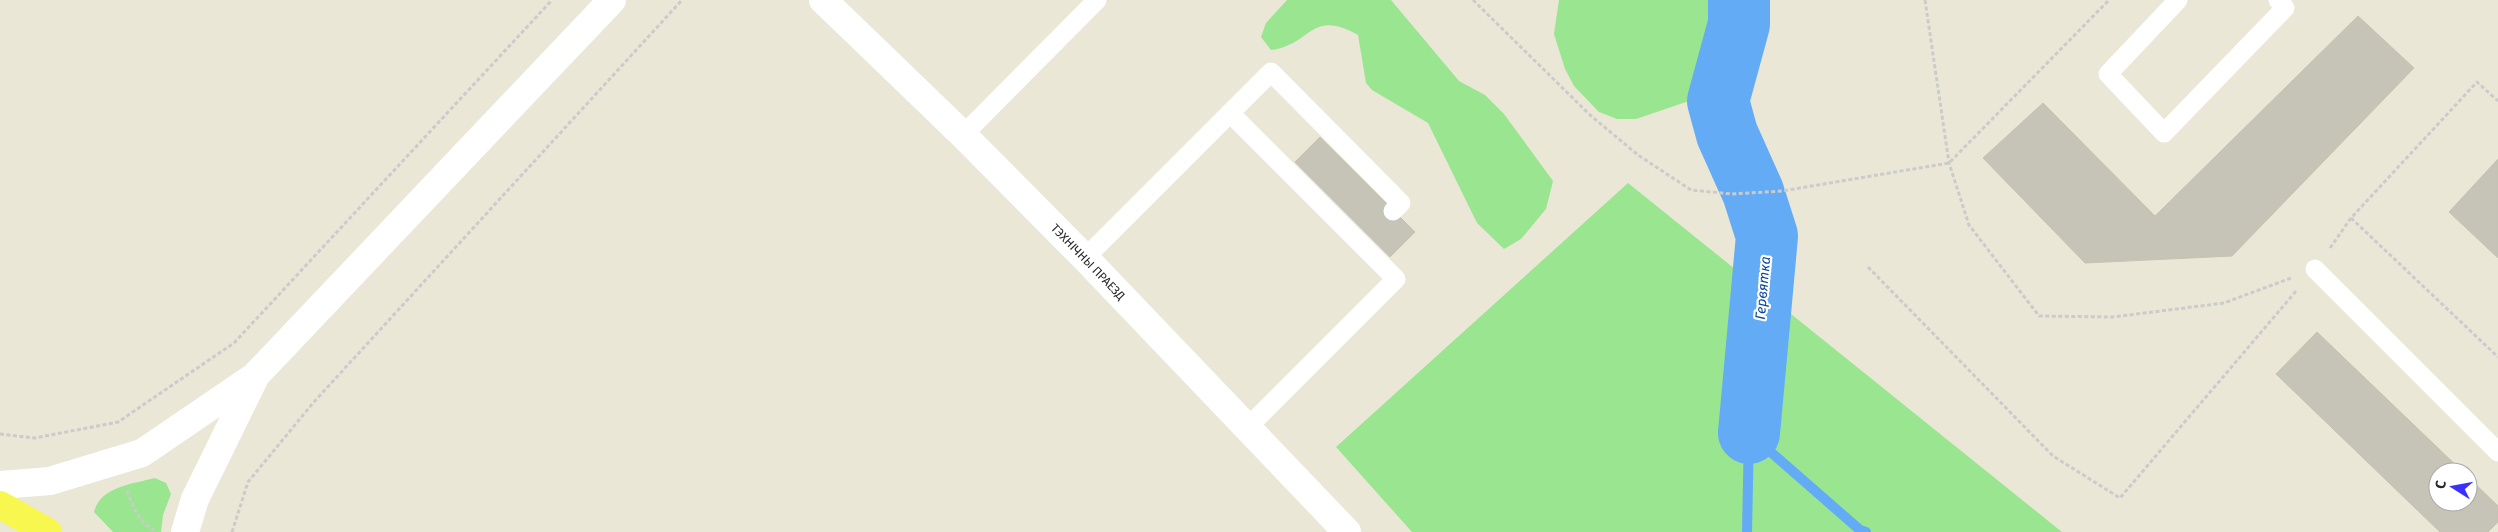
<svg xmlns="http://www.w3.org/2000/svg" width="2498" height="532" viewBox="0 0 2498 532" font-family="'Fira Sans',sans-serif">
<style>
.green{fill:#99e590}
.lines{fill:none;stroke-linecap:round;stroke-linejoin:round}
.stream{stroke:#63abf4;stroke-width:10}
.river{stroke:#63abf4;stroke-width:62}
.building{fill:#c6c3b7;stroke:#c6c3b1}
.path{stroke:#cbcbcb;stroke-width:3;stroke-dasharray:4 2.5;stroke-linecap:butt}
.lane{stroke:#fff;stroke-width:19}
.secondary{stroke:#fff;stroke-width:28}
.primary{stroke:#f7f750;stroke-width:28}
.labels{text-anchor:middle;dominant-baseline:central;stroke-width:4.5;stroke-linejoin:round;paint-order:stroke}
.street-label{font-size:12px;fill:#272727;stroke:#fff}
.water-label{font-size:14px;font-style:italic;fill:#07459b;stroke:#fff}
</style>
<rect width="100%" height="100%" fill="#ebe7d7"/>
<g class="green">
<path d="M1287 0H1391L1459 81 1485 95 1504 114 1553 181 1546 209 1521 239 1504 249 1477 223 1428 123 1372 90 1366 83 1358 35C1310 8 1312 45 1271 50L1261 37 1266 23Z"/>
<path d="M1559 0H1753L1755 25 1745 79 1731 92 1701 104 1689 101 1636 119H1617L1599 112 1574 86 1565 69 1554 34Z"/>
<path d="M1628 183 2062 532H1412L1336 447Z"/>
<path d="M155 478 166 483 171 494 163 515 161 532H113L94 512C100 487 132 484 155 478Z"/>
</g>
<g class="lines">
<g class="stream">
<path d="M1749 433 1860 530 1866 532"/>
<path d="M1747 532 1749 433"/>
</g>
<path class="river" d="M1739 0V24L1718 101 1727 134 1753 192 1767 236 1749 433"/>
</g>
<g class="building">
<path d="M2358 16 2414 68 2232 256 2085 263 1983 158 2043 103 2155 216Z"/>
<path d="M1320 137 1415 232 1390 257 1295 162Z"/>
<path d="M2498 159V258L2449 212Z"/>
<path d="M2317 332 2463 472H2438V502H2468V477L2498 506V522L2488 532H2440L2276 374Z"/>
</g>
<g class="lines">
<g class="path">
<path d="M1473 0 1590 115 1638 155 1691 190 1732 194 1782 191 1949 163 2109 0"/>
<path d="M1925 0 1949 163 1969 225 2039 316 2113 317 2224 303 2291 278"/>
<path d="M2351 218 2498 357"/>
<path d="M2330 248 2351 218 2477 82 2498 101"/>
<path d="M1868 267 2053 456 2120 498 2297 290"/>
<path d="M0 434 35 438 118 422 234 343 552 0"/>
<path d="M127 491C133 506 139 523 154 530"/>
<path d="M232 532 248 482 313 403 682 0"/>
</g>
<g class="lane">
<path d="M2178 0 2108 74 2164 133 2285 8 2278 0"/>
<path d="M1230 113 1271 72 1401 203 1393 211"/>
<path d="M963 135 1097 0"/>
<path d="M1085 258 1230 113 1396 279 1247 428"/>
<path d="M2315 269 2498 452"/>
</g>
<g class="secondary">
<path d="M823 0 963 135 1085 258 1347 532"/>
<path d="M0 485 50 481 142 453 255 376 612 0"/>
<path d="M185 532 195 499 255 377"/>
</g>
<path class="primary" d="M0 505 48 532"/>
</g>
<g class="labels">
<g class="street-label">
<text transform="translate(1088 262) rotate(46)">ТЭХНІЧНЫ ПРАЕЗД</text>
</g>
<g class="water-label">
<text transform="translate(1763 288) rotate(-85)">Гервятка</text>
</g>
</g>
<g transform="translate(2453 487) rotate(281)"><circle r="24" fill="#ffffff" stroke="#a9a9a9"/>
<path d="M0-4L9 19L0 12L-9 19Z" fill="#3a30ff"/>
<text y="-8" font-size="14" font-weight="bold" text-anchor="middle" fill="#272727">С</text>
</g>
</svg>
